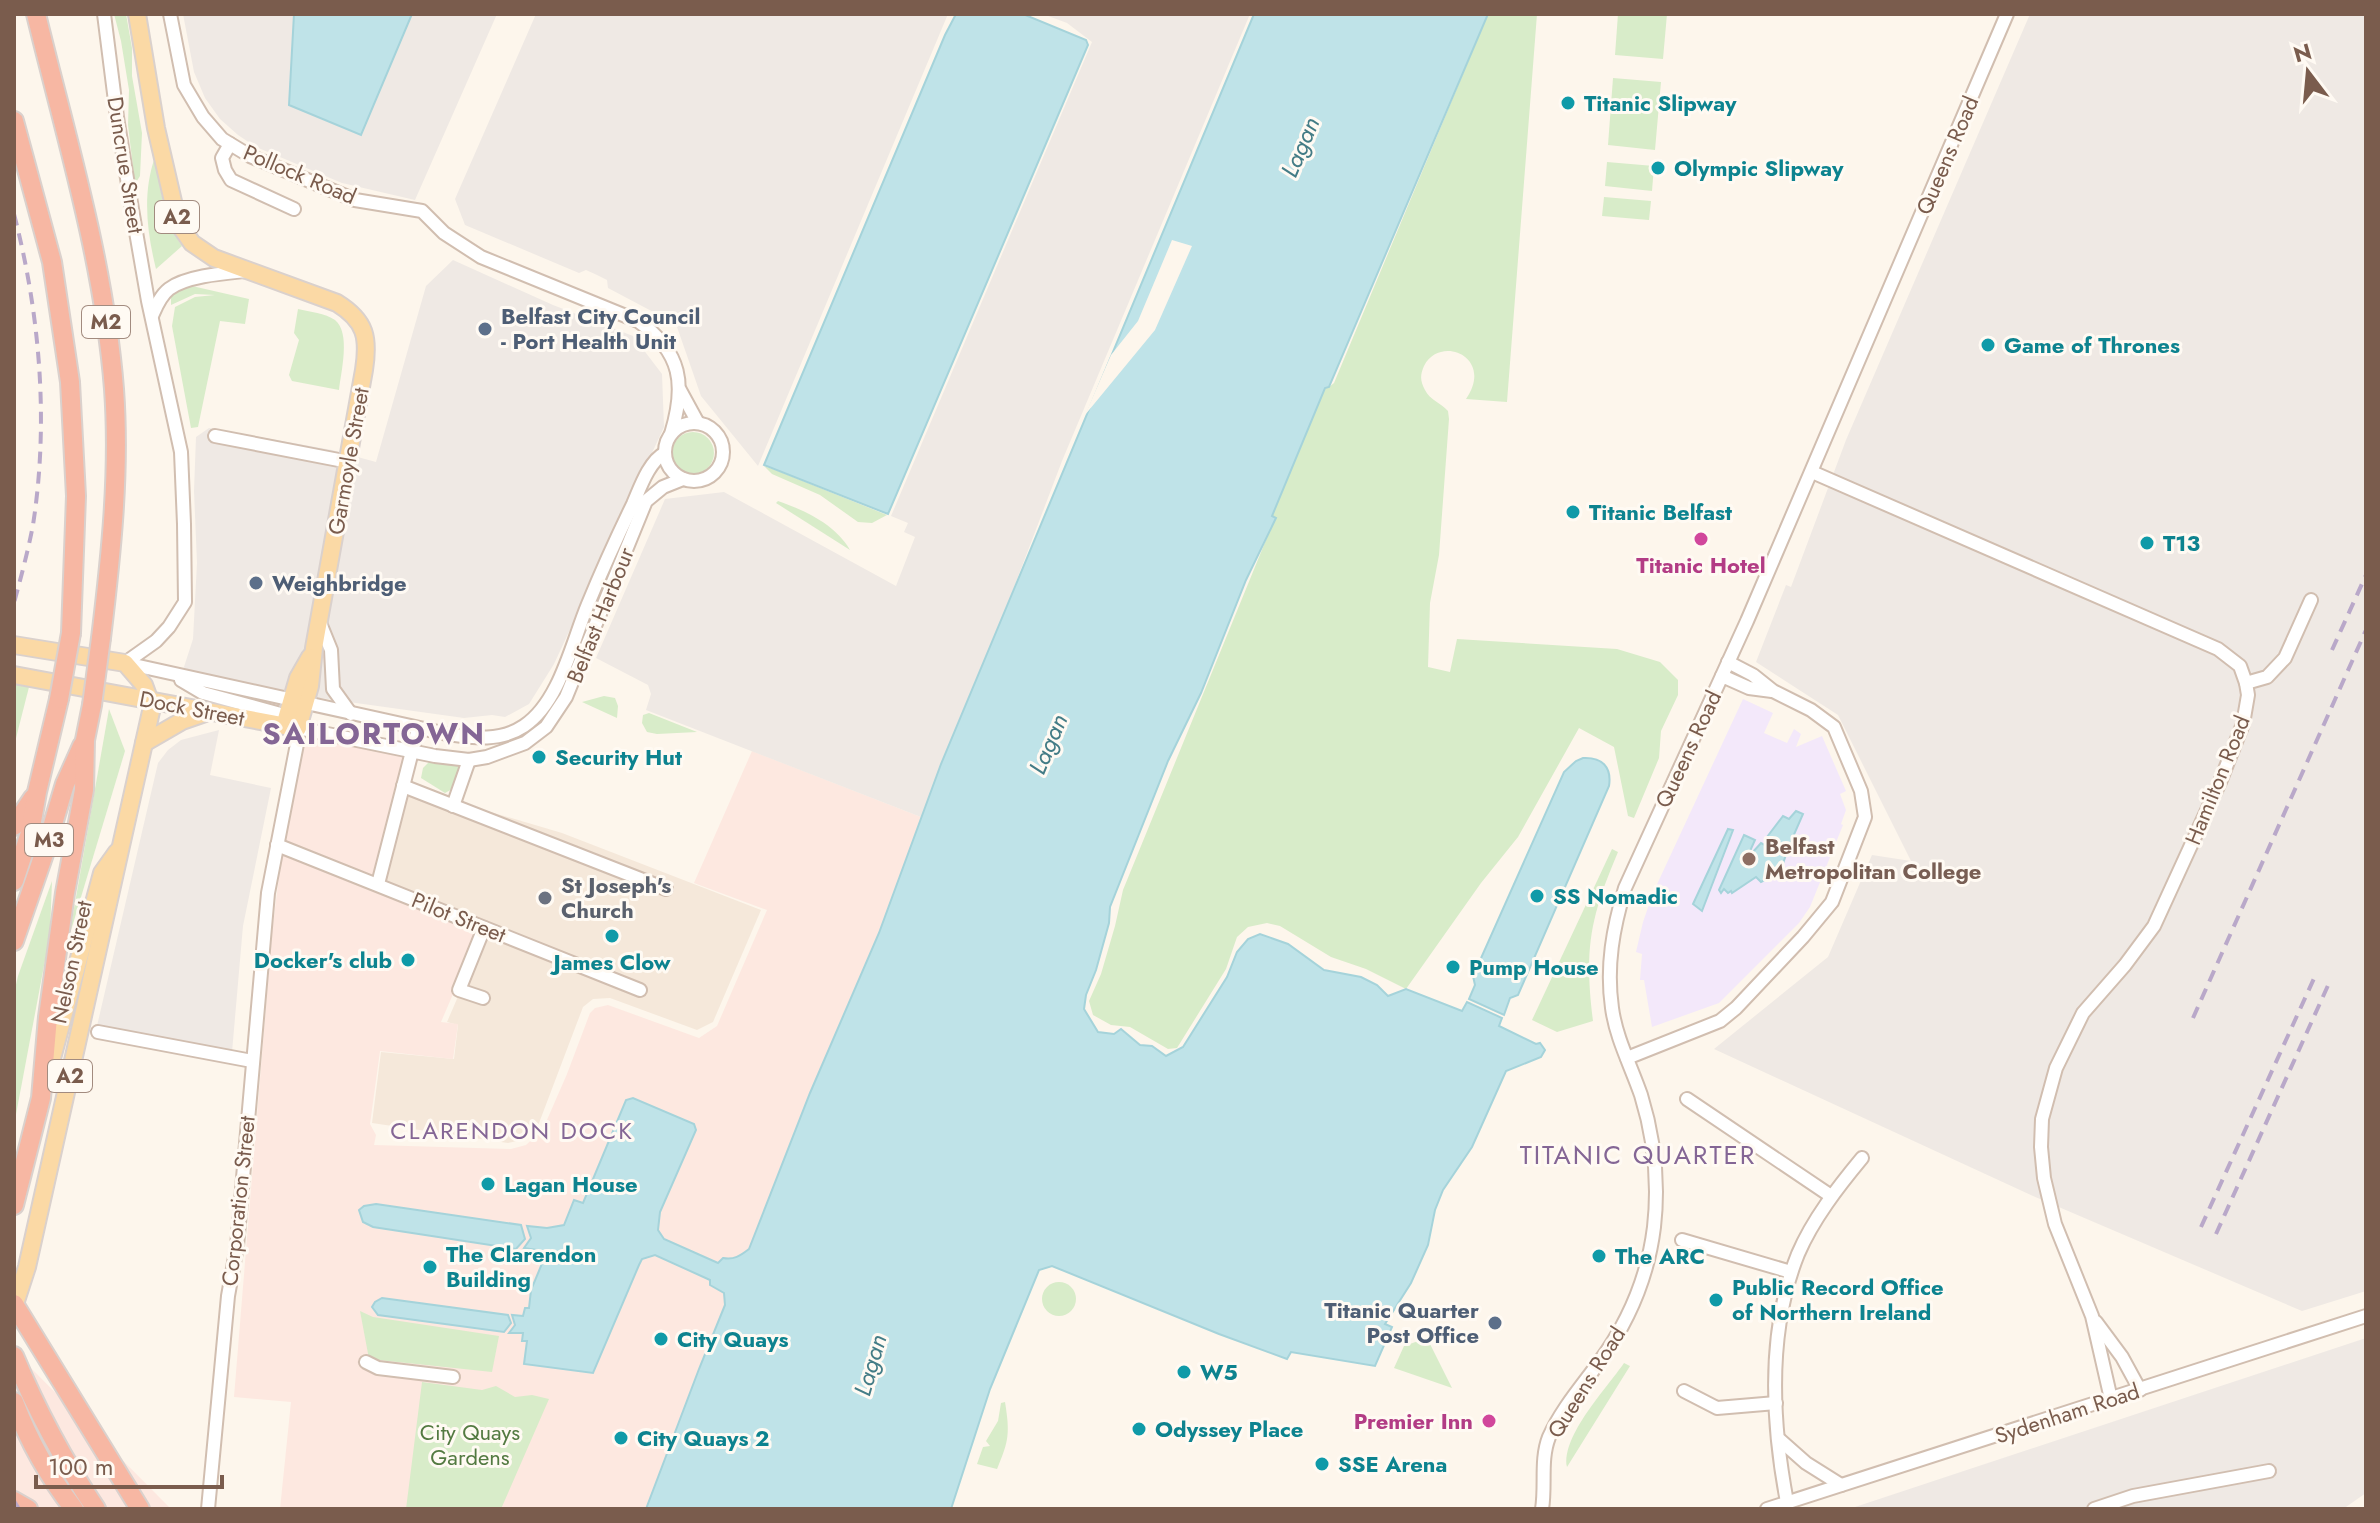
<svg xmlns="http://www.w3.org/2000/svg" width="2380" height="1523" viewBox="0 0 2380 1523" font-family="Jost,sans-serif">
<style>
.residential{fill:#f5e8da}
.commercial{fill:#fde8e0}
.industrial{fill:#efe9e4}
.education{fill:#f3e8fa}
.green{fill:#d8ecc9}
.water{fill:#bfe3e8;stroke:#a5d3da;stroke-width:2}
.pier{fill:#fdf6ec}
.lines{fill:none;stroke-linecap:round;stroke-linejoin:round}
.minor-casing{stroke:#d1beb0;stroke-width:16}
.major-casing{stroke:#dad1cd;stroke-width:20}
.highway-casing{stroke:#dad1cd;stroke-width:22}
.minor{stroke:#fff;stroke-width:12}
.major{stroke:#fbd9a5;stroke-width:16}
.highway{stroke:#f7b7a3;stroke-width:18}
.rail{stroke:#b9a8c9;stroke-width:4;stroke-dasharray:12 8;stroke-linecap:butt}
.highway-bridge-casing{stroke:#dad1cd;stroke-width:22;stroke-linecap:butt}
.highway-bridge{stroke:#f7b7a3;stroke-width:18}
.culture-dot{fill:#0f9aa8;stroke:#fffaf3;stroke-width:3}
.service-dot{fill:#5c6f8a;stroke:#fffaf3;stroke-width:3}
.hotel-dot{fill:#d1479c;stroke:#fffaf3;stroke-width:3}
.education-dot{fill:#8d6e63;stroke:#fffaf3;stroke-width:3}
.worship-dot{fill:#6b7280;stroke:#fffaf3;stroke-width:3}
.labels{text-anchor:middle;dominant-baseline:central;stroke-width:6;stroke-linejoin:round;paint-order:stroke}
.shield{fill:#fffaf3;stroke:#a28b7f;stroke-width:2}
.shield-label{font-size:20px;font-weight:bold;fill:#7a5c4d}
.culture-label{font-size:22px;font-weight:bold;fill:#0d838f;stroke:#fffaf3;text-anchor:start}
.street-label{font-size:22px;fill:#7a5c4d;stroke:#fffaf3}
.service-label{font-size:22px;font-weight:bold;fill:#4e5e75;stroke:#fffaf3;text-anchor:start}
.hotel-label{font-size:22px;font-weight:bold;fill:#b23c85;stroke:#fffaf3}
.education-label{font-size:22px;font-weight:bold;fill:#785e54;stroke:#fffaf3;text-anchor:start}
.worship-label{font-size:22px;font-weight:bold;fill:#5b616d;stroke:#fffaf3;text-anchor:start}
.park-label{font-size:22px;fill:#537a41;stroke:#fffaf3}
.water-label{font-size:24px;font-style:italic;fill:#437c86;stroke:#fffaf3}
.neighbourhood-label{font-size:24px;letter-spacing:2px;fill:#846695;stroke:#fffaf3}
.quarter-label{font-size:26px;letter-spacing:2px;fill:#846695;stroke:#fffaf3}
.district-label{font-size:30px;font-weight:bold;letter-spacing:2px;fill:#846695;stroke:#fffaf3}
</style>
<rect width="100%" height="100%" fill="#fdf6ec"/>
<path class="residential" d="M403 786 562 833 761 910 713 1022 697 1030 610 998 593 999 583 1007 536 1131 521 1140 508 1143 372 1123 381 1052 454 1059 458 1025 447 1022 488 927 378 884Z"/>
<g class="commercial">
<path d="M304 737 406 756 375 887 481 929 441 1022 458 1024 453 1059 380 1051 370 1124 376 1135 374 1145 511 1149 526 1145 543 1129 567 1074 590 1013 595 1008 608 1005 699 1038 717 1026 767 910 694 883 752 751 926 819 754 1251 722 1268 660 1241 636 1259 655 1251 713 1277 728 1290 730 1304 699 1369 646 1509H280L291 1402 234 1397 272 932 282 853Z"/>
<path d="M14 1351 171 1509H14Z"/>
</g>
<g class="industrial">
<path d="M183 14H294L289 105 361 135 412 14H497L415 200 342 183 256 147 238 135 220 119 205 98 194 72Z"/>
<path d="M536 14H948L758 466 701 396 676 324 608 288 607 280 597 275 586 270 579 273 465 225 455 199Z"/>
<path d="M1043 14H1250L1062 461 926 819 646 710 651 694 648 685 596 658 665 499 724 492 896 586 915 537 904 532 908 523 891 516 1092 42 1067 23Z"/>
<path d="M2030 14H2366V1291L2302 1311 2033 1196 1714 1049 1828 957 1872 855 1911 861 1838 715 1756 662 1786 585 1791 587 1846 440Z"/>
<path d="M453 260 553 305 633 336 662 374 664 427 554 664 529 704 505 717 492 715 464 718 284 693 183 670 193 639 197 563 194 491 196 437 209 428 332 450 376 462 426 286Z"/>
<path d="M219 730 210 775 271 788 243 926 232 1052 97 1026 158 763 168 750 181 740Z"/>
<path d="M2366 1338V1493L2343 1509H1849Z"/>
</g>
<path class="education" d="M1743 699 1773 713 1764 733 1787 743 1794 729 1801 734 1796 747 1822 736 1846 791 1840 794 1846 810 1841 824 1843 825 1810 907 1799 923 1719 1003 1652 1027 1644 980H1640L1642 954 1636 952 1643 922 1653 893Z"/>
<g class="green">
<path d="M114 14H126L132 48V76L142 133 140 176 135 184 128 125 129 90 121 41Z"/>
<path d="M1488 14H1537L1507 402 1466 399C1495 357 1440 334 1424 366 1420 375 1420 381 1425 390 1430 400 1441 403 1448 411L1449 419 1439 555 1430 603 1428 667 1450 672 1457 639 1617 649 1660 662 1678 680V695L1661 731 1659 758 1634 818 1628 816 1614 747 1579 728 1518 837 1481 883 1406 989 1366 969 1331 957 1280 926 1267 923 1248 927 1237 937 1226 969 1177 1048 1168 1049 1130 1027 1111 1025 1093 1015 1089 1001 1101 974 1115 926 1123 890 1275 518 1271 516 1325 387H1329L1334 383Z"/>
<path d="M1618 14H1667L1663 59 1615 55Z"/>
<path d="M1613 78 1661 82 1655 150 1608 145Z"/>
<path d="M155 157C160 188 164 219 182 246L156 269C147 232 142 194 155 157Z"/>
<path d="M1607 162 1654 166 1652 191 1605 186Z"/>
<path d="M1604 197 1651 201 1649 220 1602 216Z"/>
<path d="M192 286 249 299 245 324 220 321 198 427 191 428 172 326 175 307 195 297 215 295 195 294 171 305V295L176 290Z"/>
<path d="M298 309C310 312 325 313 335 320 351 333 341 372 339 390L292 381 289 375 299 340 294 333Z"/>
<circle cx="693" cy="453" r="21"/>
<path d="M764 466 778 471 887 515 872 523 858 522 820 495 772 474Z"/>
<path d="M778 501C804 510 835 524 850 550L776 503Z"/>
<path d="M14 682 29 687 14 746Z"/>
<path d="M604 696 615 698 618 706 617 718 582 702Z"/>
<path d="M109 709 125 751 69 937Z"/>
<path d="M649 713 697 732 657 734 647 732 642 723 643 715Z"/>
<path d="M430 761 462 767 454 788 445 793 421 778 423 768Z"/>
<path d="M1612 849 1618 852C1590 918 1584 949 1593 1021L1557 1032 1532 1020Z"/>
<path d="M52 881 50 934 14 1125V993L18 976Z"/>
<circle cx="1059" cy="1299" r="17"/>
<path d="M360 1311 373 1317 499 1336 492 1372 369 1359Z"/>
<path d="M1427 1338 1452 1388 1394 1368 1404 1346Z"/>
<path d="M1624 1363 1630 1366 1567 1467C1561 1436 1607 1388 1624 1363Z"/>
<path d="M422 1382 482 1390 496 1386 515 1397 532 1395 549 1399 501 1509H406Z"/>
<path d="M1005 1402C1010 1433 1009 1441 997 1469L977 1464 983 1447 990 1446 986 1441 998 1421 1001 1403Z"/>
</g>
<g class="water">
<path d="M294 14H412L361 135 289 105Z"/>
<path d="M956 14H1023L1086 40 1088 45 888 514 764 465 945 35Z"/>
<path d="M1254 14H1488L1329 387 1325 388 1272 516 1276 518 1246 580 1201 693 1168 761 1110 907 1109 923 1096 970 1086 995 1084 1009 1098 1032 1114 1034 1121 1029 1140 1045 1152 1046 1166 1056 1183 1047 1227 977 1237 952 1248 939 1260 934 1288 944 1324 970 1361 977 1377 985 1388 996 1406 989 1462 1011 1467 1002 1502 1018 1499 1026 1536 1044 1540 1043 1545 1050 1541 1057 1506 1071 1472 1147 1443 1190 1435 1210 1428 1245 1411 1283 1385 1324 1392 1327 1375 1366 1291 1352 1287 1359 1219 1334 1052 1266 1039 1270 990 1389 951 1509H646L699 1369 725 1305 724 1293 710 1285V1280L655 1255 642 1259 639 1265 593 1373 524 1364 527 1341H522L523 1333H509L515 1325 512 1315 523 1316 525 1308H529L531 1290 546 1254 543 1251 524 1248 531 1238 527 1226 547 1228 564 1225 574 1200 583 1203 626 1100 633 1098 694 1124 696 1130 660 1212 658 1230 664 1239 718 1263 723 1258C734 1260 740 1256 749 1249L810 1093 879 933 941 764Z"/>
<path d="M1583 758C1602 757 1612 767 1609 786L1518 995 1510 998 1504 1015 1469 999 1475 985 1473 976 1564 772 1576 761Z"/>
<path d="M1796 811 1803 814 1789 846 1767 837 1783 816 1789 819Z"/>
<path d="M1728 829 1733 830 1702 911 1693 904Z"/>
<path d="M1744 835 1755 840 1750 851 1752 853 1761 843 1774 850 1778 844 1788 849 1780 872 1761 882 1756 877 1732 893 1731 891 1728 893 1724 889 1721 893 1719 890Z"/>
<path d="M376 1204 521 1225 525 1239 516 1249 373 1227 363 1222 359 1210 364 1206Z"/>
<path d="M382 1298 508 1315 511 1323 504 1332 378 1315 372 1307 375 1302Z"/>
</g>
<path class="pier" d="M1172 240 1192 246 1155 330 1085 415 1111 355 1138 321Z"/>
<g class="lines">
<defs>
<g id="minor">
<path d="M104 14 117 117 132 209 148 301 181 452 184 524 185 602 169 627 156 641 125 663"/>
<path d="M170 14 184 85 203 117 222 139 250 156 355 200 422 211 444 233 481 257 638 321C682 352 686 385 671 434"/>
<path d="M230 144 222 158 225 170 231 180 294 209"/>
<path d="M152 316C156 307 160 296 169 289 186 276 225 273 245 271"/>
<path d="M680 390 698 423"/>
<circle cx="694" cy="452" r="29"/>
<path d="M215 436 349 462"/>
<path d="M1812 472 2218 649 2240 666 2246 683 2248 695 2243 724 2220 782 2154 926 2125 965 2083 1013 2056 1068 2042 1119 2041 1147 2044 1178 2055 1224 2092 1316 2111 1399"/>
<path d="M320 623 331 650 333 689 351 714"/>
<path d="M125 663 447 734C474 738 500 742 524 726 560 702 572 642 588 604 602 570 617 537 633 504 640 488 649 461 665 453"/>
<path d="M1722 676 1749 688 1772 691"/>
<path d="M181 680 203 693 277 713 287 717 293 723"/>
<path d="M2246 683 2267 677 2285 658 2311 600"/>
<path d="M298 728 435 756 469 760 487 757 525 743 546 727 566 697 646 501 663 487 683 479"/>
<path d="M403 786 666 889"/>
<path d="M453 806 469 760"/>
<path d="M277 845 640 990"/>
<path d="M378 884 418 728"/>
<path d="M483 998 459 990 484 928"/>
<path d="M98 1032 252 1061"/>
<path d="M1627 1058 1720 1021 1736 1008 1803 937 1832 902 1865 817 1861 791 1834 727 1811 710 1773 691 1753 675 1728 662"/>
<path d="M1687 1099 1831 1196"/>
<path d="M1682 1240 1791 1272"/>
<path d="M2096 1322 2122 1357 2140 1390"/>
<path d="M366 1362 378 1368 453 1377"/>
<path d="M1684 1391 1717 1408 1776 1403"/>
<path d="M1780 1440 1806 1463 1841 1485"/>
<path d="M1787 1502C1772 1423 1767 1331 1798 1254 1813 1219 1838 1187 1862 1158"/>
<path d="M208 1509 228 1296 237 1246 268 893 297 744 298 728"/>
<path d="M1542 1509C1546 1485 1540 1460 1549 1437 1562 1408 1582 1386 1600 1361 1629 1321 1648 1276 1654 1227 1659 1183 1654 1137 1641 1095 1631 1066 1616 1038 1612 1008 1606 966 1613 928 1625 888L1747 621 2007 14"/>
<path d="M1767 1509 2366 1316"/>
<path d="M2094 1509 2133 1496 2269 1471"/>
</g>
<g id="major">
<path d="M14 645 125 663 144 685 152 707 27 1267 14 1307"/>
<path d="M14 675 298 728 310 686 314 648 364 370C369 338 366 321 337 303L214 258 192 243 178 223 156 128 137 14"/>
<path d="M284 726 298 678 310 657"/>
<path d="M144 743 182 721 208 712"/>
<path d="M48 1073 102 873 117 852"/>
</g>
<g id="highway">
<path d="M36 14C66 138 104 261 114 389 120 472 111 556 101 638"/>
<path d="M14 121 52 262 70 382 76 496 71 633"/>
<path d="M14 826 33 798"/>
<path d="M14 881 30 833 37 792 59 699"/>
<path d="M14 941 44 854 65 784 82 746"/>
<path d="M14 1205 41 1098 48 1017 65 893 84 790 85 740 92 705"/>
<path d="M14 1304 140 1509"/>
<path d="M14 1356C37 1411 63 1460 96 1509"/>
<path d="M14 1402C28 1439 49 1477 74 1509"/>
<path d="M14 1501 28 1509"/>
</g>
</defs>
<use href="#minor" class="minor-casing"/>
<use href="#major" class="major-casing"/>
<use href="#highway" class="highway-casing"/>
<use href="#minor" class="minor"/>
<use href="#major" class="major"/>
<use href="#highway" class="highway"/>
<g class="rail">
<path d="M14 214C40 314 49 422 33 525 28 551 21 577 14 603"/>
<path d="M2332 650 2366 575"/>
<path d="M2193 1018 2366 630"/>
<path d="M2201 1227 2316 974"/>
<path d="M2216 1234 2330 981"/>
<path d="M14 1501 19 1509"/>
</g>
<defs>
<g id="highway-bridge">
<path d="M59 699 71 633"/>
<path d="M92 705 101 638"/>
</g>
</defs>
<use href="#highway-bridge" class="highway-bridge-casing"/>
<use href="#highway-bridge" class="highway-bridge"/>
</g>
<g class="culture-dot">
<circle cx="1568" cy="103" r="8"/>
<circle cx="1658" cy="168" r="8"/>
<circle cx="1988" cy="345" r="8"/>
<circle cx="1573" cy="512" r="8"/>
<circle cx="2147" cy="543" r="8"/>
<circle cx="539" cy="757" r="8"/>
<circle cx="1537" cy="896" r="8"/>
<circle cx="612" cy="936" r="8"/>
<circle cx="408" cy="960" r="8"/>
<circle cx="1453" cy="967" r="8"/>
<circle cx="488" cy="1184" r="8"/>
<circle cx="1599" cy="1256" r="8"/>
<circle cx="430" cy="1267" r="8"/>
<circle cx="1716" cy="1300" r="8"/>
<circle cx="661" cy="1339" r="8"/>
<circle cx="1184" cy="1372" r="8"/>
<circle cx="1139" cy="1429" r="8"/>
<circle cx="621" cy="1438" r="8"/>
<circle cx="1322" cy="1464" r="8"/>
</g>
<g class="service-dot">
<circle cx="485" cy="329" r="8"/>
<circle cx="256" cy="583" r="8"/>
<circle cx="1495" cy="1323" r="8"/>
</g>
<g class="hotel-dot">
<circle cx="1701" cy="539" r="8"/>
<circle cx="1489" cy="1421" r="8"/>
</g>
<circle class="education-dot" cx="1749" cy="859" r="8"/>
<circle class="worship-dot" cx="545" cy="898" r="8"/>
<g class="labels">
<g class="shield">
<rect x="155" y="201" width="44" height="32" rx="6"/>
<rect x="82" y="306" width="48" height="32" rx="6"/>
<rect x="25" y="824" width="48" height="32" rx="6"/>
<rect x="48" y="1060" width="44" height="32" rx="6"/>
</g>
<g class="shield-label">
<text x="177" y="217">A2</text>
<text x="106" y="322">M2</text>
<text x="49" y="840">M3</text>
<text x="70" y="1076">A2</text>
</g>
<g class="culture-label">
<text x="1584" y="103">Titanic Slipway</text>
<text x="1674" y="168">Olympic Slipway</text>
<text x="2004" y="345">Game of Thrones</text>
<text x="1589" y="512">Titanic Belfast</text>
<text x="2163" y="543">T13</text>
<text x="555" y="757">Security Hut</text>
<text x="1553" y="896">SS Nomadic</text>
<text x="392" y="960" text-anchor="end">Docker's club</text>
<text x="612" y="962" text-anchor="middle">James Clow</text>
<text x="1469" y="967">Pump House</text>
<text x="504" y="1184">Lagan House</text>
<text x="446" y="1254">The Clarendon<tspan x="446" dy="25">Building</tspan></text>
<text x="1615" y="1256">The ARC</text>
<text x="1732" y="1287">Public Record Office<tspan x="1732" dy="25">of Northern Ireland</tspan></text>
<text x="677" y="1339">City Quays</text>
<text x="1200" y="1372">W5</text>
<text x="1155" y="1429">Odyssey Place</text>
<text x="637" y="1438">City Quays 2</text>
<text x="1338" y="1464">SSE Arena</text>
</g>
<g class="street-label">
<text transform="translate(1947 155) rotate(-67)">Queens Road</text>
<text transform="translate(126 165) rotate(81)">Duncrue Street</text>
<text transform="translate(300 174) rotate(23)">Pollock Road</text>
<text transform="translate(348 461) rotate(-80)">Garmoyle Street</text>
<text transform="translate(600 615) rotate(-68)">Belfast Harbour</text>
<text transform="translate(192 708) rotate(11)">Dock Street</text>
<text transform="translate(1688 749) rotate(-65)">Queens Road</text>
<text transform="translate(2217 780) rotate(-68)">Hamilton Road</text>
<text transform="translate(459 917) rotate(22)">Pilot Street</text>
<text transform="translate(71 962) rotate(-78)">Nelson Street</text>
<text transform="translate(238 1201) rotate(-84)">Corporation Street</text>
<text transform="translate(1586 1382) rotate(-58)">Queens Road</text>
<text transform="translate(2067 1413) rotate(-18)">Sydenham Road</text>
</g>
<g class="service-label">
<text x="501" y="316">Belfast City Council<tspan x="501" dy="25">- Port Health Unit</tspan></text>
<text x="272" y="583">Weighbridge</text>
<text x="1479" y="1310" text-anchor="end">Titanic Quarter<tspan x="1479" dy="25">Post Office</tspan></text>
</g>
<g class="hotel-label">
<text x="1701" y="565">Titanic Hotel</text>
<text x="1473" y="1421" text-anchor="end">Premier Inn</text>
</g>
<g class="education-label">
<text x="1765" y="846">Belfast<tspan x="1765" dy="25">Metropolitan College</tspan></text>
</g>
<g class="worship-label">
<text x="561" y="885">St Joseph's<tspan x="561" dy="25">Church</tspan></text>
</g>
<g class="park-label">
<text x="470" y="1432">City Quays<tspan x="470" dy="25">Gardens</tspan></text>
</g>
<g class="water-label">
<text transform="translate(1300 147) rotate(-67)">Lagan</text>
<text transform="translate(1048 744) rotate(-67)">Lagan</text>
<text transform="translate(870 1365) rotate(-74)">Lagan</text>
</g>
<g class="neighbourhood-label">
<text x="512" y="1130">CLARENDON DOCK</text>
</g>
<g class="quarter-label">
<text x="1638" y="1155">TITANIC QUARTER</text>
</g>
<g class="district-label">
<text x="374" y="733">SAILORTOWN</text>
</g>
</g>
<rect width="2380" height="1523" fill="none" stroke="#7a5c4d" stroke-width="32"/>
<g transform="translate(2308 72) rotate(344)" stroke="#fffaf3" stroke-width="6" paint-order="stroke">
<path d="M0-6L14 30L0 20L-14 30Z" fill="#7a5c4d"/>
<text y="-12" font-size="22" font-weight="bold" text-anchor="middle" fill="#7a5c4d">N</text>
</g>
<path d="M36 1475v12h186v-12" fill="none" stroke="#7a5c4d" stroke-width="4"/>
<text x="48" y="1475" font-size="24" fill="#7a5c4d" stroke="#fffaf3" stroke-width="6" paint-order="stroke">100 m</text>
</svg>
